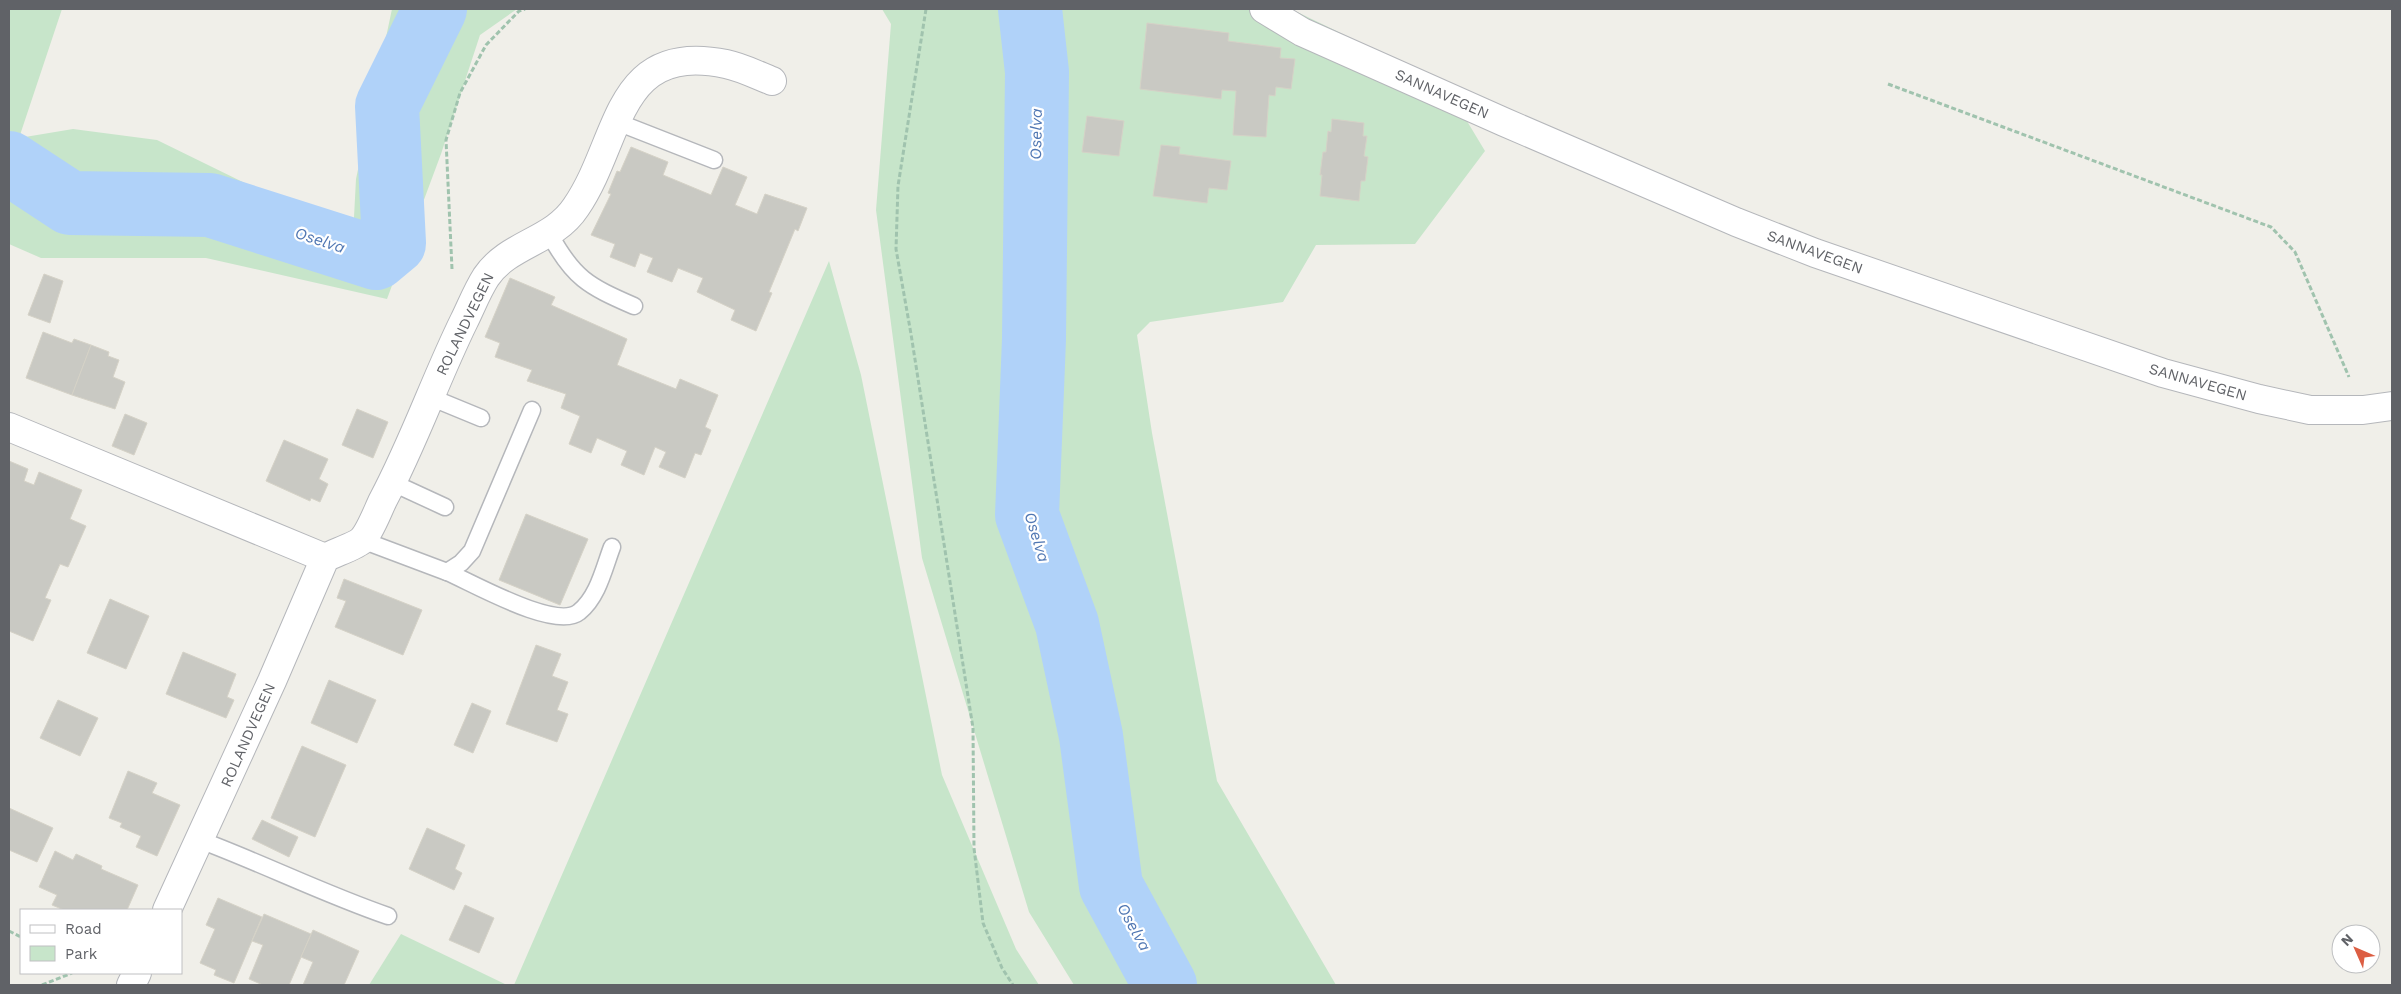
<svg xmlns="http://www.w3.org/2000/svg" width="2401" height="994" viewBox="0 0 2401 994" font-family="'Work Sans',sans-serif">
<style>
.green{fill:#c7e5ca}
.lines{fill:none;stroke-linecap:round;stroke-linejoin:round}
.river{stroke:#b0d2f9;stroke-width:64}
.building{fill:#c9c9c3;stroke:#d5d2c7}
.service-casing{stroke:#b5b7bb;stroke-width:19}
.minor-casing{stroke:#b5b7bb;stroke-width:30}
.path{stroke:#a0c3ae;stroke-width:3;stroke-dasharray:5 2.5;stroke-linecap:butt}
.service{stroke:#fff;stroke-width:16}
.minor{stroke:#fff;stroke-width:28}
.labels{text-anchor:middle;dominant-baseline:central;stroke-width:4.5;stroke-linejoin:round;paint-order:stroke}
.street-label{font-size:15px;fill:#606267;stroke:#fff}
.water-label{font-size:16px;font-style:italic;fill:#5077b3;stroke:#fff}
</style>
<rect width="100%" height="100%" fill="#f0efe9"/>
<g class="green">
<path d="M9 9H62L19 138 73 129 157 140 353 236 356 179 392 9H517L480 35 441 154 387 299 206 258H41L9 244Z"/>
<path d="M882 9H1291L1444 83 1485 151 1415 244 1316 245 1283 302 1150 322 1137 335 1152 433 1217 781 1336 985H1074L1029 912 922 558 876 210 891 24Z"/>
<path d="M829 261 861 375 942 775 1016 949 1039 985H514Z"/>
<path d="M401 934 507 985H369Z"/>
</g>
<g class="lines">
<g class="river">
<path d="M1030 9 1037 72 1034 339 1027 515 1067 624 1091 736 1111 886 1165 985"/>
<path d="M9 163 70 203 210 205 376 258 394 243 387 106 435 9"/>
</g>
</g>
<g class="building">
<path d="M1147 23 1229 33 1228 41 1281 48 1280 58 1295 59 1291 89 1276 87 1275 96 1269 95 1266 137 1233 135 1236 91 1222 90 1221 99 1140 89Z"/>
<path d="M1087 116 1124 121 1119 156 1082 152Z"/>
<path d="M1332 119 1364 123 1363 136H1367L1364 156 1368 157 1365 181H1361L1359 201 1320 196 1322 175H1320L1323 152H1326L1328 131 1331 132Z"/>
<path d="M1161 145 1180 147 1179 154 1231 161 1227 190 1209 188 1207 203 1153 196Z"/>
<path d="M631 147 668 162 663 175 711 195 723 167 747 177 735 205 757 214 765 194 807 208 798 231 795 229 769 292 772 293 756 331 731 320 735 310 697 292 703 278 678 268 672 282 647 272 653 258 640 253 635 267 610 257 615 244 591 235 611 194 608 193 617 171 620 172Z"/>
<path d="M44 274 63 281 50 323 28 315Z"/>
<path d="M510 278 555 297 551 305 627 339 617 365 676 389 680 379 718 395 705 427 711 430 701 455 695 453 685 478 659 467 666 452 655 447 644 475 621 465 627 451 597 438 591 453 569 444 580 416 561 408 566 394 527 381 532 370 495 357 500 343 485 337Z"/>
<path d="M43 332 72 343 74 339 91 345 72 395 26 378Z"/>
<path d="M91 345 109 352 108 356 119 360 113 377 125 382 115 409 72 395Z"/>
<path d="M357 409 388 422 373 458 342 445Z"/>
<path d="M125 414 147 423 134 455 112 446Z"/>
<path d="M284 440 328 459 319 479 328 484 320 502 311 498 310 501 266 481Z"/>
<path d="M9 461 28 469 24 481 34 485 39 472 82 490 70 519 86 526 68 567 60 564 45 598 51 600 33 641 9 631Z"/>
<path d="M526 514 588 539 560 605 499 580Z"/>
<path d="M344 579 422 610 403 655 335 627 346 601 337 598Z"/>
<path d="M110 599 149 616 126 669 87 653Z"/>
<path d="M536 645 561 654 552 676 568 682 557 710 568 714 557 742 506 724Z"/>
<path d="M183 652 236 674 227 697 234 700 226 718 166 694Z"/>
<path d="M329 680 376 700 357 743 311 723Z"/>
<path d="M58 700 98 718 80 756 40 738Z"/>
<path d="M472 703 491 711 473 753 454 745Z"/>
<path d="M302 746 346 765 315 837 271 818Z"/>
<path d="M128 771 157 783 152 793 180 805 157 856 136 847 141 836 120 827 122 823 109 818Z"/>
<path d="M9 808 53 828 37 862 9 850Z"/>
<path d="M262 820 298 837 289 857 252 839Z"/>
<path d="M427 828 465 845 455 869 462 873 454 890 409 869Z"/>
<path d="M55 851 73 860 76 854 102 866 101 869 138 885 127 910H64L52 905 57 895 39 887Z"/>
<path d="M218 898 262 917 234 983 214 975 216 970 200 963 215 929 206 925Z"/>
<path d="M465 905 494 918 479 953 449 940Z"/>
<path d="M264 914 311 934 289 985H263L249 979 263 945 252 941Z"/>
<path d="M313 930 359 951 344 985H303L313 962 301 957Z"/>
</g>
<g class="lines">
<defs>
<g id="service">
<path d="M617 122 714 160"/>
<path d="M549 233C573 278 588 286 634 306"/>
<path d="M430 397 481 418"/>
<path d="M393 483 445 507"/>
<path d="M362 540 447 572 461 563 472 551 532 410"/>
<path d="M447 572C473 583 556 631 579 612 598 597 604 568 612 547"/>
<path d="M200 840C264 864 324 894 388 916"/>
</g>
<g id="minor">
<path d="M1264 9 1302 32 1504 122 1736 222 1815 253 2163 373 2259 399 2310 410H2363L2392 406"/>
<path d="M9 427 325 558"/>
<path d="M167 910 272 681 325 558C334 553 356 546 362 540 370 532 378 510 383 500 414 442 435 380 464 321 471 307 477 291 486 277 509 243 553 242 576 207 622 140 614 41 726 64 741 67 757 75 772 81"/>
<path d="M131 985 137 973"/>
</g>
</defs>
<use href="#service" class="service-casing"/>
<use href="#minor" class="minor-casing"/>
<g class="path">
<path d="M926 9 898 186 896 249 911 334 973 728 974 848 983 923 1002 968 1013 985"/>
<path d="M1888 84 2271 227 2295 252 2349 377"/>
<path d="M452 269 446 140 460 93 486 45 519 11 525 9"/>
<path d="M9 931 21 937"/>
<path d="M42 985 72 973"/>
</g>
<use href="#service" class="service"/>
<use href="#minor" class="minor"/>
</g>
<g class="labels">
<g class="street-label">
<text transform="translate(1442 94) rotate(24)">SANNAVEGEN</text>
<text transform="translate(1815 252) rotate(20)">SANNAVEGEN</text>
<text transform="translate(465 324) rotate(-64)">ROLANDVEGEN</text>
<text transform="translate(2198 382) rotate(16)">SANNAVEGEN</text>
<text transform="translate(248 735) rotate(-66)">ROLANDVEGEN</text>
</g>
<g class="water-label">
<text transform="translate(1036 134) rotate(-89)">Oselva</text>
<text transform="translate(320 240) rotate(18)">Oselva</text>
<text transform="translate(1037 537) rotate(73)">Oselva</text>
<text transform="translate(1134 927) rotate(61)">Oselva</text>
</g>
</g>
<rect width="2401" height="994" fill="none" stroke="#606267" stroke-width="20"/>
<rect x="20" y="909" width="162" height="65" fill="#ffffff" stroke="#bfc0c2"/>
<rect x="30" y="925" width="25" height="8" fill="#ffffff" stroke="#bfc0c2"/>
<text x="65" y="934" font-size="15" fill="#606267">Road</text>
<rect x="30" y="946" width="25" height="15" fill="#c7e5ca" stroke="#bfc0c2"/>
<text x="65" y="959" font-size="15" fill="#606267">Park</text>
<g transform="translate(2356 949) rotate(315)"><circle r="24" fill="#ffffff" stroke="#bfc0c2"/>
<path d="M0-4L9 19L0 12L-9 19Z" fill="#dc5e43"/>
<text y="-8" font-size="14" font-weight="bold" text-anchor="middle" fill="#606267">N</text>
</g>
</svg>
